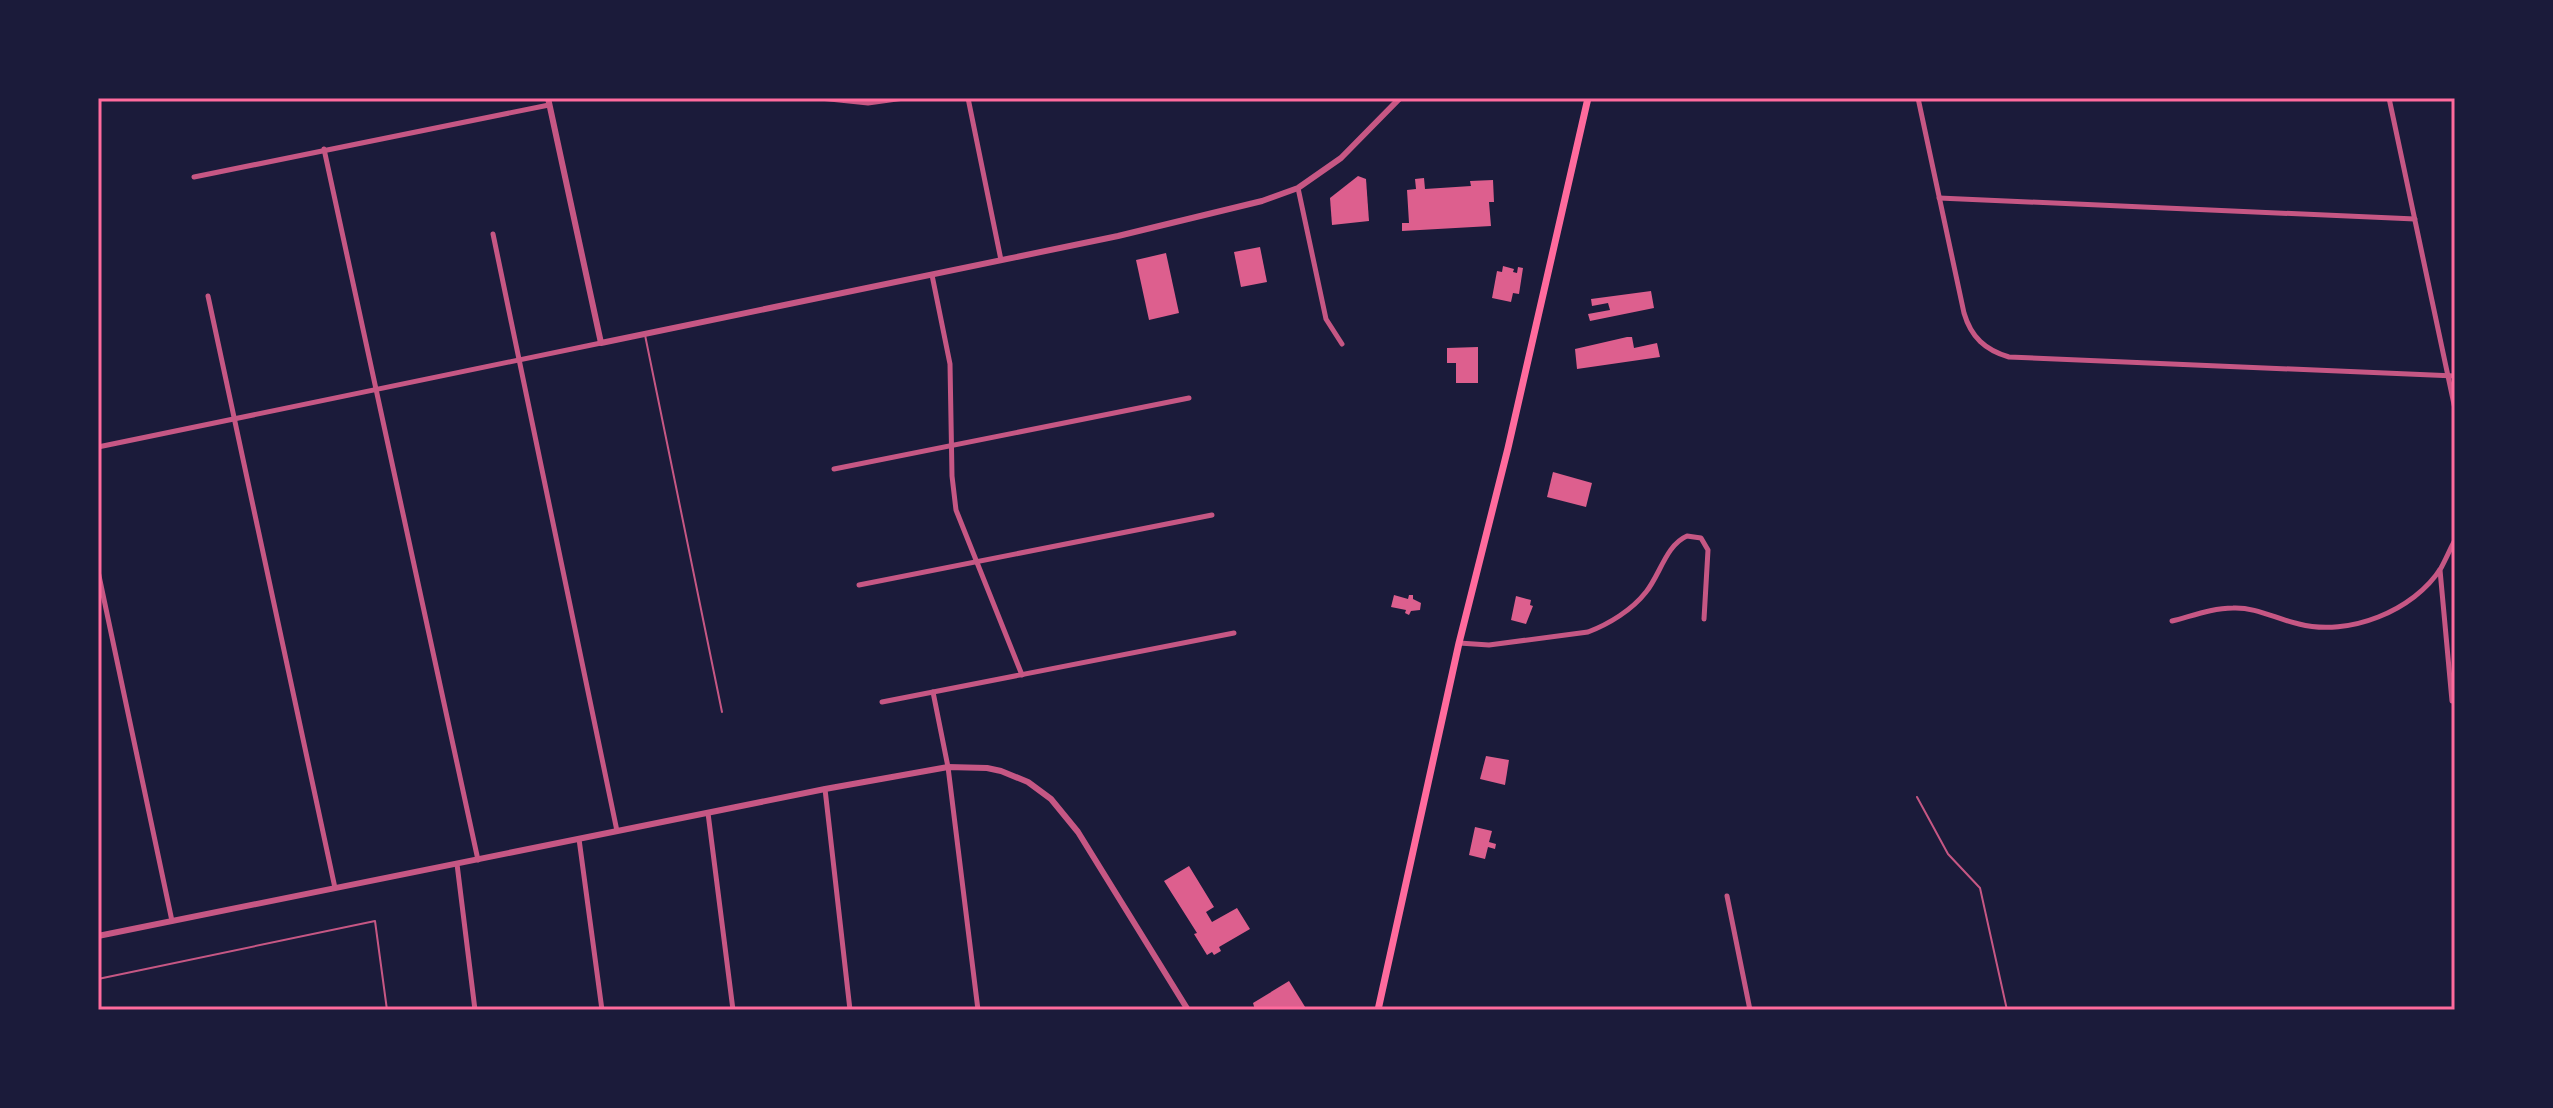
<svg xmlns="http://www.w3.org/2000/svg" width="2553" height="1108" viewBox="0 0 2553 1108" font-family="Literata,serif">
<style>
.building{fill:#dd5f8e}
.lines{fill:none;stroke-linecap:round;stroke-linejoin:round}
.service{stroke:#c65784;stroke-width:2}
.minor{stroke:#c65784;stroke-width:5}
.tertiary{stroke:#c65784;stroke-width:6}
.primary{stroke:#ff6b9d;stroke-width:7}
.neatline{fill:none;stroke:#ff6b9d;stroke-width:3}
</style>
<rect width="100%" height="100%" fill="#1b1b3a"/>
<g class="building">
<path d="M1358 176 1366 179 1369 221 1332 225 1330 198Z"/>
<path d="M1424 178 1425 189 1471 186 1470 181 1493 180 1494 202H1489L1491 226 1402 231V223H1409L1407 190 1416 189 1415 179Z"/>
<path d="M1260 247 1267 282 1241 287 1234 252Z"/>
<path d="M1166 253 1179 313 1149 320 1136 260Z"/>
<path d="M1503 266 1514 269 1513 272 1517 273 1518 267 1523 268 1519 294 1513 293 1511 302 1492 298 1497 271 1502 272Z"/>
<path d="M1651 291 1654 308 1590 321 1588 314 1610 310 1608 303 1592 306 1591 299Z"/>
<path d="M1627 337H1632L1634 348 1657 343 1660 357 1577 369 1575 349Z"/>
<path d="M1478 347V383H1456V363H1447V348Z"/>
<path d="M1553 472 1592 483 1586 507 1547 497Z"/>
<path d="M1394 595 1408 599 1409 595H1413V599L1421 603 1420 610 1411 611 1409 615 1405 613 1406 610 1391 607Z"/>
<path d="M1516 596 1531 600 1530 605 1533 606 1526 624 1511 620Z"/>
<path d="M1486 756 1509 760 1505 785 1480 779Z"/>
<path d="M1475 827 1492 831 1489 842 1496 844 1495 849 1488 847 1485 859 1469 855Z"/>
<path d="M1189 866 1214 907 1206 912 1212 922 1237 908 1250 929 1219 947 1221 951 1214 955 1212 952 1207 955 1194 934 1197 933 1164 881Z"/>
<path d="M1289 981 1307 1010H1255L1253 1003Z"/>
</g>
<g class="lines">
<g class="service">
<path d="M645 335 722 712"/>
<path d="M1917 797 1948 854 1980 888 2007 1010"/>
<path d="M98 979 375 921 387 1010"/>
</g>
<g class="minor">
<path d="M820 98 868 103 904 98"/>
<path d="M968 98 1001 260"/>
<path d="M1918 98 1964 313C1971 337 1985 350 2009 357L2455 376"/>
<path d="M2389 98 2455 409"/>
<path d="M324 149 478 860"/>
<path d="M194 177 549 105"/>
<path d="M1298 188 1326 319 1342 344"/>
<path d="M1939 198 2415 219"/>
<path d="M493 234 617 831"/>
<path d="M932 275 950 364 952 476 956 510 1022 675"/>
<path d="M208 296 335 888"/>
<path d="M98 447 601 343"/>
<path d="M834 469 1189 398"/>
<path d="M2440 570 2452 701"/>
<path d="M98 571 172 921"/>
<path d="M859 585 1212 515"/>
<path d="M2172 621C2192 616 2212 608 2233 608 2256 607 2276 619 2299 624 2348 637 2414 611 2441 568 2446 559 2450 549 2455 540"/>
<path d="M1459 643 1489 645 1588 632C1609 624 1632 610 1646 592 1660 575 1666 545 1687 536L1701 538 1708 550 1704 619"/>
<path d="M933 692 948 767 978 1010"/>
<path d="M882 702 1234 633"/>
<path d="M825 789 850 1010"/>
<path d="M708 813 733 1010"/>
<path d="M579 839 602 1010"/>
<path d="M457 864 475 1010"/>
<path d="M1727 896 1750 1010"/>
</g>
<g class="tertiary">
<path d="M548 98 601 343 1118 236 1262 201 1298 188 1341 158 1400 98"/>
<path d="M98 936 825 789 948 767 987 768 1001 771 1028 782 1051 799 1078 832 1188 1010"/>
</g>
<path class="primary" d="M1378 1010 1459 643 1508 448 1588 98"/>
</g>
<rect width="2553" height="1108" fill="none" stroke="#1b1b3a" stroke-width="200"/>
<rect x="100" y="100" width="2353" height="908" class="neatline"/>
</svg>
